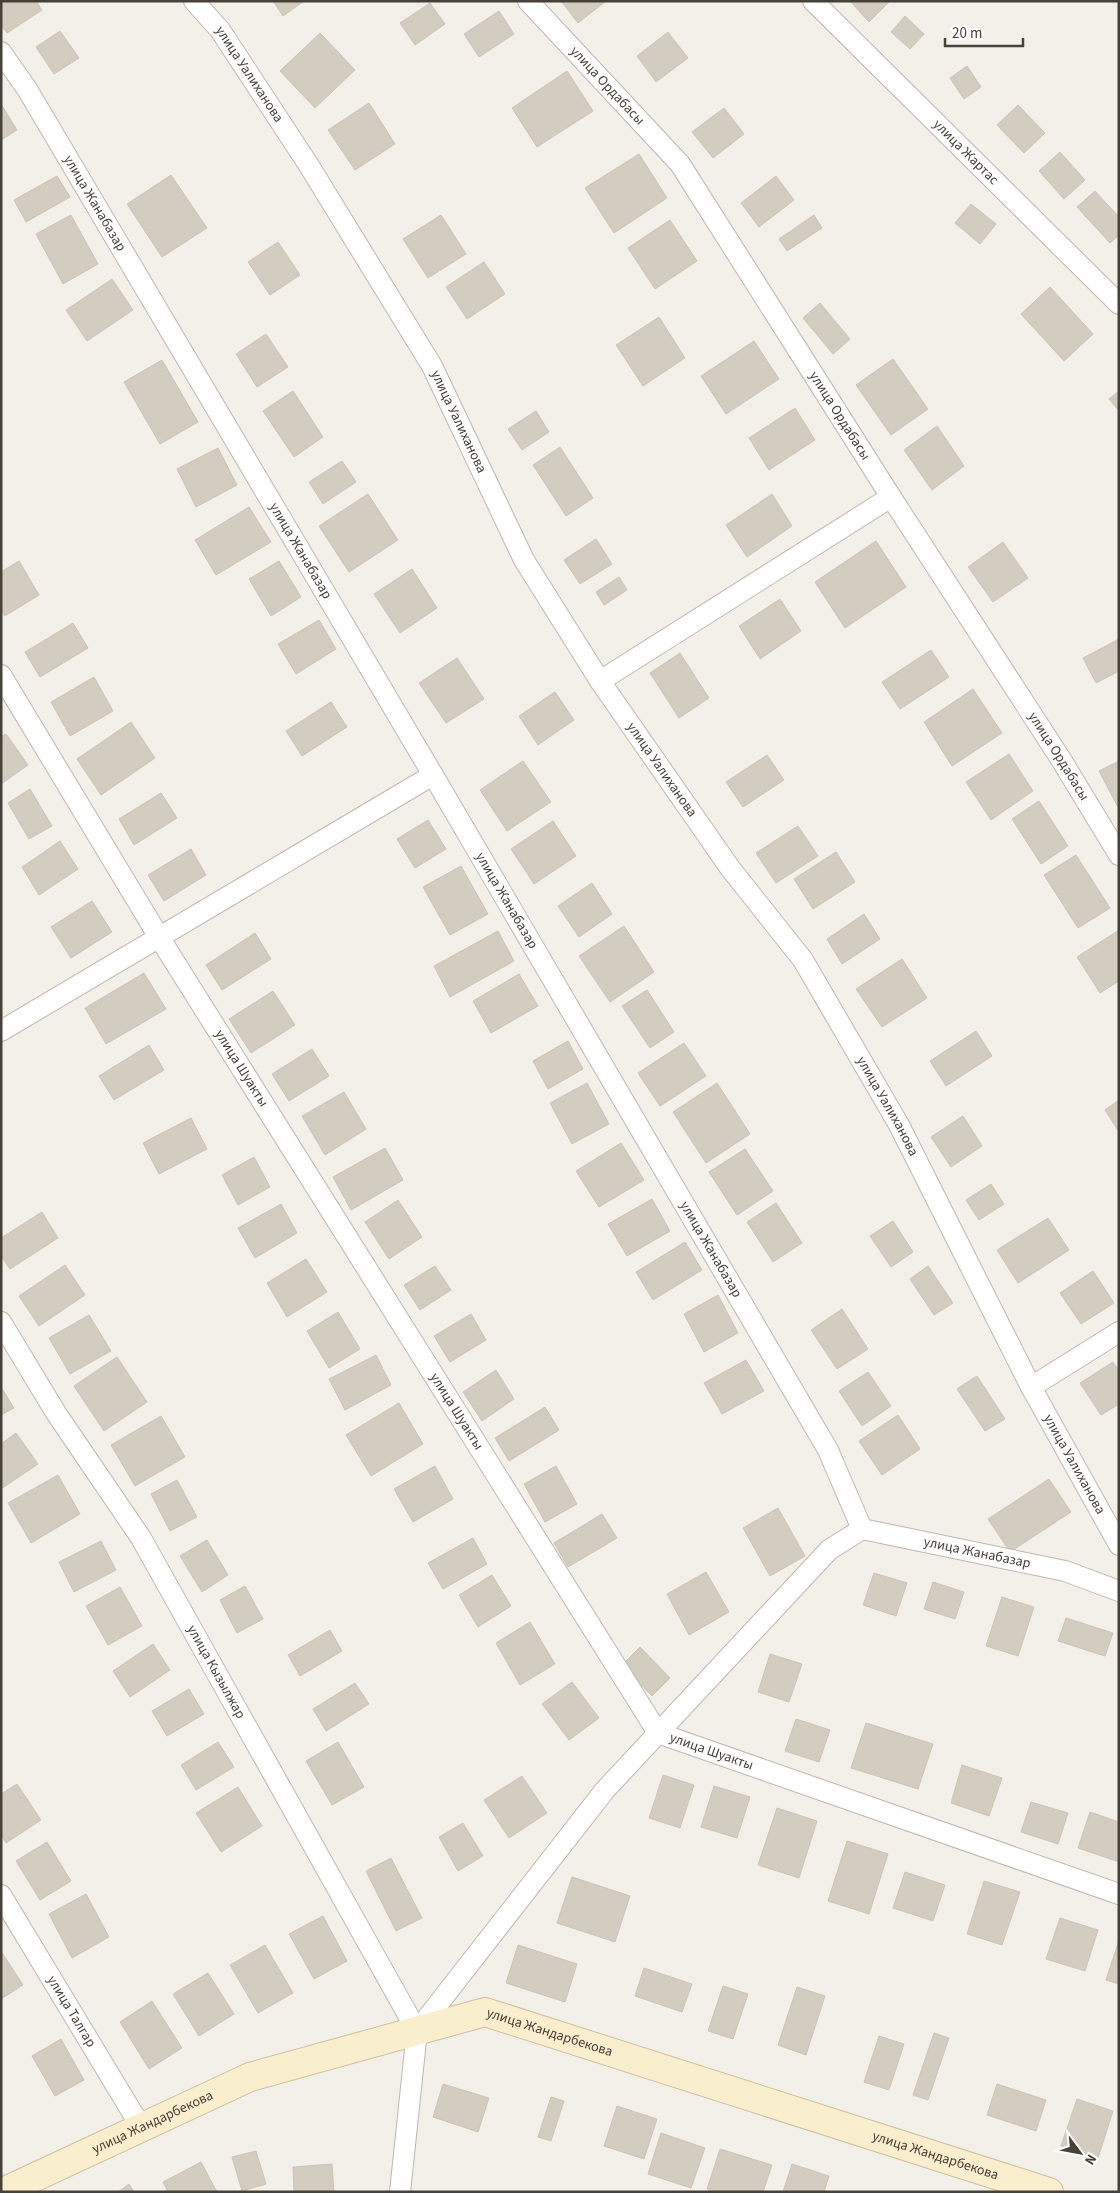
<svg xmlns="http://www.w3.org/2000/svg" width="1120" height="2193" viewBox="0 0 1120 2193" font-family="'Source Sans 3',sans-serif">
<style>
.building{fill:#d3ccc0;stroke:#cdc4b4}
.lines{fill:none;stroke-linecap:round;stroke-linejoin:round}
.street-casing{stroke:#bdb8ad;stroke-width:22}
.secondary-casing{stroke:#cdc19e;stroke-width:30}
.street{stroke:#fff;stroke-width:20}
.secondary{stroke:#f9eece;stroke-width:28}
.labels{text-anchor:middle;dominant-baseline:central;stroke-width:4.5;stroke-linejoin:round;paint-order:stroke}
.street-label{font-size:14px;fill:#464139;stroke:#fff}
</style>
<rect width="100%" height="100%" fill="#f3f0ea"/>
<g class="building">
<path d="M1 1H36L42 10 7 33 1 25Z"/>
<path d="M273 1H304L283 16Z"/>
<path d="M561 1H606L578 23Z"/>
<path d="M850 1H890L869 22Z"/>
<path d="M430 3 445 24 415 45 400 23Z"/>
<path d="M499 11 514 34 479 57 464 34Z"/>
<path d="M905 16 924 34 910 49 891 32Z"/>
<path d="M60 31 79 58 54 74 36 47Z"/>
<path d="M668 32 688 58 656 82 637 56Z"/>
<path d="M320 33 355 70 315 108 280 71Z"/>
<path d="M967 66 981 87 964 99 950 78Z"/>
<path d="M567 71 593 111 537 147 512 108Z"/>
<path d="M369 103 395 144 355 170 328 130Z"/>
<path d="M1 104 17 130 1 140Z"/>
<path d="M1018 105 1045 133 1024 153 997 125Z"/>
<path d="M724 108 744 134 713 158 692 132Z"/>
<path d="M1060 152 1085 180 1064 199 1039 171Z"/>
<path d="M639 154 667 198 614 233 585 188Z"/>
<path d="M171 175 207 228 162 257 127 204Z"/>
<path d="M57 176 70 197 26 222 14 200Z"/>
<path d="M776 176 794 200 759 227 741 203Z"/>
<path d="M1095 191 1119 217V235L1110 243 1077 207Z"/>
<path d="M971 204 996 224 980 244 955 223Z"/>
<path d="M71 215 98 264 63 284 36 234Z"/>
<path d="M441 215 466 254 428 278 403 239Z"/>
<path d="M814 215 822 228 787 251 779 239Z"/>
<path d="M670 220 697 261 655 289 628 248Z"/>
<path d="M278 242 300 275 270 295 248 262Z"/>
<path d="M484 262 505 294 467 319 446 287Z"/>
<path d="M112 279 133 310 87 341 66 310Z"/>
<path d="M1050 287 1093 334 1064 361 1021 314Z"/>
<path d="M820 303 850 339 833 354 803 318Z"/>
<path d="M659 317 685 358 643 386 616 345Z"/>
<path d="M266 334 288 367 257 387 236 354Z"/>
<path d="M754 341 779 379 726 414 701 376Z"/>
<path d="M893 359 928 409 891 435 856 385Z"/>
<path d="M162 360 198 422 160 444 124 382Z"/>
<path d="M293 391 323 437 294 457 263 411Z"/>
<path d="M1119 391V411L1109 399Z"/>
<path d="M795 408 815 440 769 470 749 438Z"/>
<path d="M536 411 549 432 522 450 508 429Z"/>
<path d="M937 426 964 466 932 490 904 450Z"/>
<path d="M560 447 593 498 566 516 533 465Z"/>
<path d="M218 448 237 485 196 507 177 469Z"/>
<path d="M342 461 356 482 323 504 309 482Z"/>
<path d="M368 494 398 540 349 572 319 526Z"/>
<path d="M772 494 792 526 747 557 726 525Z"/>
<path d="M249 507 271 542 216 575 195 540Z"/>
<path d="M596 539 612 564 580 584 564 560Z"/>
<path d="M876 541 906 587 845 628 815 582Z"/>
<path d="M1003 542 1028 578 993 602 968 567Z"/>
<path d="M19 561 39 595 5 616 1 611V572Z"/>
<path d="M279 561 301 597 271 616 249 579Z"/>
<path d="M412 569 437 608 400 633 374 594Z"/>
<path d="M619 577 627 590 604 605 596 592Z"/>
<path d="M780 599 801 631 760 659 739 626Z"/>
<path d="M319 620 336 649 296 674 278 644Z"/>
<path d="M73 623 88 648 40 677 25 652Z"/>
<path d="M1119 639V671L1096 683 1083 658Z"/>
<path d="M931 650 949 677 900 709 882 682Z"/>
<path d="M680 653 709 698 679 718 650 673Z"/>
<path d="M457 658 484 699 446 723 419 683Z"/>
<path d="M94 677 113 711 70 736 51 702Z"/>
<path d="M973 689 1002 733 952 766 924 722Z"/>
<path d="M555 692 574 720 538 745 519 716Z"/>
<path d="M331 702 347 727 302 756 286 731Z"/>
<path d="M131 722 155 758 101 795 77 759Z"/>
<path d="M6 734 28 765 1 784V737Z"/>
<path d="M1009 754 1033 791 991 820 966 782Z"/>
<path d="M767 755 784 780 743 807 726 782Z"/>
<path d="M523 761 551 802 507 831 480 790Z"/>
<path d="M1119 761V809L1099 771Z"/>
<path d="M30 789 52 826 29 839 8 803Z"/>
<path d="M161 793 177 818 134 845 119 819Z"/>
<path d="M1039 801 1068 846 1041 864 1012 819Z"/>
<path d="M428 820 446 849 415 868 397 839Z"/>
<path d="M553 821 576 856 534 884 511 849Z"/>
<path d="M798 826 818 856 776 883 756 853Z"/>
<path d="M60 841 78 869 39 895 22 867Z"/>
<path d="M191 849 206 875 164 901 148 875Z"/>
<path d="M836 852 855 882 813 909 794 879Z"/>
<path d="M1076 855 1110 908 1078 928 1044 875Z"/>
<path d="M461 866 488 914 450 935 423 887Z"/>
<path d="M592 883 612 914 579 937 558 906Z"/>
<path d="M92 901 112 932 71 958 51 927Z"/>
<path d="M864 914 880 939 842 964 827 939Z"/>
<path d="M624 926 654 972 610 1002 579 956Z"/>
<path d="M1119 930V981L1100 993 1077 957Z"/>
<path d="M498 931 514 961 450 997 434 966Z"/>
<path d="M255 933 271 959 222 990 206 965Z"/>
<path d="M902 959 927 998 882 1027 856 989Z"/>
<path d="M144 973 166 1009 106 1044 85 1008Z"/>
<path d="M519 974 538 1006 491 1033 473 1001Z"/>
<path d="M647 990 674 1032 650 1048 622 1006Z"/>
<path d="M273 991 295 1025 251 1053 229 1019Z"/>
<path d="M976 1031 992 1056 946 1086 930 1061Z"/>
<path d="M568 1041 583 1069 548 1089 533 1061Z"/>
<path d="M684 1043 706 1076 660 1106 638 1073Z"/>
<path d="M149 1045 164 1070 114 1100 99 1076Z"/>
<path d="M312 1049 329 1076 289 1101 272 1074Z"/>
<path d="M587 1083 609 1124 572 1144 550 1103Z"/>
<path d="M717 1083 750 1134 706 1163 673 1112Z"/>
<path d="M344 1092 366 1129 325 1155 302 1116Z"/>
<path d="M1119 1100V1132L1105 1110Z"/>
<path d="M963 1116 982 1146 951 1167 931 1137Z"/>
<path d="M191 1118 207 1149 159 1174 143 1143Z"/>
<path d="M621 1143 644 1180 599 1207 576 1171Z"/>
<path d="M385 1148 403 1180 351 1210 333 1177Z"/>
<path d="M745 1149 773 1191 737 1215 709 1172Z"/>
<path d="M254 1157 270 1187 238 1205 222 1175Z"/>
<path d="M991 1184 1004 1204 979 1220 966 1200Z"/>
<path d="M652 1199 670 1231 627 1256 608 1224Z"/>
<path d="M398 1200 422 1237 389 1259 365 1222Z"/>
<path d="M776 1203 802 1243 773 1262 747 1222Z"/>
<path d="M281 1204 297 1233 255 1258 238 1228Z"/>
<path d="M42 1212 58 1238 10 1269 1 1256V1238Z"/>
<path d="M1048 1218 1069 1250 1018 1283 997 1250Z"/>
<path d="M893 1221 913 1252 891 1267 870 1236Z"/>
<path d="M685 1242 702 1270 653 1300 636 1272Z"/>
<path d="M306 1259 327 1292 287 1317 267 1283Z"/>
<path d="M65 1265 85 1295 39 1326 19 1296Z"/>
<path d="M435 1266 451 1290 420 1310 404 1285Z"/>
<path d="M928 1266 953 1303 934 1315 910 1279Z"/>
<path d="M1093 1271 1114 1303 1081 1324 1060 1293Z"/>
<path d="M718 1295 738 1333 704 1352 684 1314Z"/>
<path d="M842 1309 868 1349 837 1369 811 1330Z"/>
<path d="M338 1312 360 1349 329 1368 307 1331Z"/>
<path d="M471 1314 486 1340 450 1362 434 1336Z"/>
<path d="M89 1315 111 1351 70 1374 49 1338Z"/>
<path d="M376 1355 391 1385 345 1410 329 1379Z"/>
<path d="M117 1357 147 1402 104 1431 74 1386Z"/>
<path d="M746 1360 764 1391 722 1414 704 1383Z"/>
<path d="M1113 1362 1119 1371V1404L1101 1415 1080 1383Z"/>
<path d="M496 1370 514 1399 482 1421 463 1392Z"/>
<path d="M868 1372 891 1406 862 1426 839 1391Z"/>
<path d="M977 1376 1005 1419 985 1431 957 1389Z"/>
<path d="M1 1387 14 1408 1 1415Z"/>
<path d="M399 1403 423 1444 371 1476 346 1435Z"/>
<path d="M545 1407 559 1430 509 1461 495 1438Z"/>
<path d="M898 1415 920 1449 882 1475 859 1441Z"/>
<path d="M161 1416 185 1457 135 1486 111 1445Z"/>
<path d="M16 1433 38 1464 1 1489V1444Z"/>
<path d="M435 1466 453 1499 413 1522 394 1489Z"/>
<path d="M556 1466 577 1504 545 1522 524 1484Z"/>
<path d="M58 1475 80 1514 31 1543 8 1503Z"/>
<path d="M1049 1479 1071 1512 1010 1552 988 1519Z"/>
<path d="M177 1480 197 1517 170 1531 151 1494Z"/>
<path d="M778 1508 805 1556 770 1576 743 1528Z"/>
<path d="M602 1514 617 1538 568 1567 554 1543Z"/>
<path d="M473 1538 487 1564 443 1589 428 1563Z"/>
<path d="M207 1540 228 1575 202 1592 180 1556Z"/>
<path d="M101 1541 116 1570 74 1592 59 1562Z"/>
<path d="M706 1572 729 1612 689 1635 667 1594Z"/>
<path d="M874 1573 907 1583 896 1616 863 1605Z"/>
<path d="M492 1575 511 1606 478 1627 459 1595Z"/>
<path d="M933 1582 964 1592 955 1619 924 1609Z"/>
<path d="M245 1586 263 1619 237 1633 220 1600Z"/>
<path d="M120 1587 142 1626 108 1645 86 1606Z"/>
<path d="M1002 1597 1034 1607 1018 1656 986 1646Z"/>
<path d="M1066 1618 1113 1633 1105 1656 1058 1641Z"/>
<path d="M530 1622 555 1664 520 1685 496 1643Z"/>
<path d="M330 1630 342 1651 300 1676 288 1655Z"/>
<path d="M153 1644 170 1670 130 1697 113 1671Z"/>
<path d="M640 1647 670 1678 652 1696 622 1665Z"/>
<path d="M770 1654 802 1664 789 1702 758 1692Z"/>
<path d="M572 1682 599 1718 569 1740 542 1704Z"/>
<path d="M355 1683 369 1704 326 1731 313 1709Z"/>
<path d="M189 1689 204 1714 167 1736 152 1711Z"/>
<path d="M796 1719 830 1730 819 1762 785 1751Z"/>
<path d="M866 1723 933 1744 918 1789 851 1768Z"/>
<path d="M218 1742 234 1767 196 1790 181 1765Z"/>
<path d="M338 1742 364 1787 332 1805 306 1761Z"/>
<path d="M962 1765 1002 1778 989 1816 951 1803Z"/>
<path d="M663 1775 694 1785 680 1828 649 1818Z"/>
<path d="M522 1776 547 1813 509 1838 484 1800Z"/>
<path d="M17 1784 41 1820 6 1843 1 1835V1794Z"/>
<path d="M714 1786 750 1797 737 1838 701 1827Z"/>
<path d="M238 1787 262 1826 221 1852 196 1813Z"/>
<path d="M1031 1802 1068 1813 1058 1844 1021 1832Z"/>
<path d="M777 1808 817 1821 799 1878 758 1865Z"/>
<path d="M1090 1812 1119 1822V1862L1078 1848Z"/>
<path d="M463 1823 483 1856 458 1871 439 1837Z"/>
<path d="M847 1841 888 1854 869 1914 828 1901Z"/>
<path d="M47 1842 71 1881 40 1900 16 1861Z"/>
<path d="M391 1858 422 1918 396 1931 366 1871Z"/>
<path d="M905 1872 945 1885 933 1921 893 1908Z"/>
<path d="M572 1877 630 1896 615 1942 557 1923Z"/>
<path d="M984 1881 1020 1892 1002 1945 967 1934Z"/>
<path d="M86 1894 109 1937 72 1958 49 1914Z"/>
<path d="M323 1916 347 1961 314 1979 289 1934Z"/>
<path d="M1060 1918 1098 1930 1085 1971 1046 1959Z"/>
<path d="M1119 1940V1984L1106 1980Z"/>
<path d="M265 1945 293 1993 258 2013 230 1965Z"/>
<path d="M518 1945 577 1964 565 2002 506 1983Z"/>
<path d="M1 1951 23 1985 1 1999Z"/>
<path d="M644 1968 692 1984 682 2012 635 1996Z"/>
<path d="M208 1973 234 2014 199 2036 173 1994Z"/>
<path d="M723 1986 748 1994 733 2039 708 2031Z"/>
<path d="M797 1987 825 1996 806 2055 778 2045Z"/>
<path d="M152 2001 182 2048 149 2069 120 2022Z"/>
<path d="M934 2033 949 2038 928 2100 913 2095Z"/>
<path d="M879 2036 904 2044 889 2090 864 2082Z"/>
<path d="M61 2039 84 2080 55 2096 32 2056Z"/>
<path d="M443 2084 489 2098 478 2132 433 2117Z"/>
<path d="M997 2084 1046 2100 1036 2131 987 2115Z"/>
<path d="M551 2097 564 2101 551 2141 538 2137Z"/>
<path d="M1077 2099 1113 2111 1098 2158 1061 2146Z"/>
<path d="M617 2106 657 2119 644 2159 604 2146Z"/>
<path d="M661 2133 705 2148 691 2188 648 2174Z"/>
<path d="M720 2149 772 2165 763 2192H716L707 2189Z"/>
<path d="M256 2151 266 2184 242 2191 232 2157Z"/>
<path d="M201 2162 217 2192H168L163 2182Z"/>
<path d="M332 2164 334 2192H294L293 2167Z"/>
<path d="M792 2164 829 2176 824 2192H783Z"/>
<path d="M129 2184 134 2192H118Z"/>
</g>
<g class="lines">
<defs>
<g id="street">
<path id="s1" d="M194 1 220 30 308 164 432 366 524 560 600 681 730 868 803 960 899 1125 1031 1387 1119 1545"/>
<path id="s2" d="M528 1 680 164 891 497 1062 761 1119 855"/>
<path id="s3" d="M813 1 1119 304"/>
<path id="s4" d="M1 52 27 89 433 775 828 1450 862 1529 1065 1571 1119 1591"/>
<path id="s5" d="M1 675 159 937 658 1733 1119 1894"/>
<path d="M600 681 891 497"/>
<path d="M1 1031 433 775"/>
<path id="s6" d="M1 1322 56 1413 141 1538 417 2031"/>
<path d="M1031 1387 1119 1332"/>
<path id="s7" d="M1 1895 141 2127"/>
<path d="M400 2192 417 2031 605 1790 829 1550 862 1529"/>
</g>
<g id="secondary">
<path id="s8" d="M3 2192 250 2077 485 2012 1049 2192"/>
</g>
</defs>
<use href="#street" class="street-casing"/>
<use href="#secondary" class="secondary-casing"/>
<use href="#street" class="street"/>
<use href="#secondary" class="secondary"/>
</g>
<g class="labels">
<g class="street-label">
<text stroke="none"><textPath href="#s1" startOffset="92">улица Уалиханова</textPath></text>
<text stroke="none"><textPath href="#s2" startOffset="116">улица Ордабасы</textPath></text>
<text stroke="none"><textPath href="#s3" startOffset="215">улица Жартас</textPath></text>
<text stroke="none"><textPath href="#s4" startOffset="178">улица Жанабазар</textPath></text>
<text stroke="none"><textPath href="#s2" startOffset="521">улица Ордабасы</textPath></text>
<text stroke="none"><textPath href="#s1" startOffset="498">улица Уалиханова</textPath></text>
<text stroke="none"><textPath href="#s4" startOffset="582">улица Жанабазар</textPath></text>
<text stroke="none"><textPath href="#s2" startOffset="926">улица Ордабасы</textPath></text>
<text stroke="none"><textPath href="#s1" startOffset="902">улица Уалиханова</textPath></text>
<text stroke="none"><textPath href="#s4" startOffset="988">улица Жанабазар</textPath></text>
<text stroke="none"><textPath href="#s5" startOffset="461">улица Шуакты</textPath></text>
<text stroke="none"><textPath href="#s1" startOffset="1308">улица Уалиханова</textPath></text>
<text stroke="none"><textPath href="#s4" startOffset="1392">улица Жанабазар</textPath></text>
<text stroke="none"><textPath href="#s5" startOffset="866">улица Шуакты</textPath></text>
<text stroke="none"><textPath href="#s1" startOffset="1712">улица Уалиханова</textPath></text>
<text stroke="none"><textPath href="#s4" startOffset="1828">улица Жанабазар</textPath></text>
<text stroke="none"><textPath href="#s6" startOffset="411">улица Кызылжар</textPath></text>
<text stroke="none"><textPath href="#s5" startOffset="1302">улица Шуакты</textPath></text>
<text stroke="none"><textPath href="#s7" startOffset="136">улица Талгар</textPath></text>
<text stroke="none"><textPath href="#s8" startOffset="584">улица Жандарбекова</textPath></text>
<text stroke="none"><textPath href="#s8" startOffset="165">улица Жандарбекова</textPath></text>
<text stroke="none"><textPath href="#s8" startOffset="989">улица Жандарбекова</textPath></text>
</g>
</g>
<rect width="1120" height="2193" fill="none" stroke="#464139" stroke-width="5"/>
<g transform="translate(1080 2153) rotate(122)" stroke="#ffffff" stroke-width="4" paint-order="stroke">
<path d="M0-4L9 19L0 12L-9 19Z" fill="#464139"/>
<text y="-8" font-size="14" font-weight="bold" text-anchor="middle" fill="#464139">N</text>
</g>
<path d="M945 38v8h78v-8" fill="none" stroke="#464139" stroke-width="2.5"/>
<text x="952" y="38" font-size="15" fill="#464139" stroke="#ffffff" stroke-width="4" paint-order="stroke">20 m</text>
</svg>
